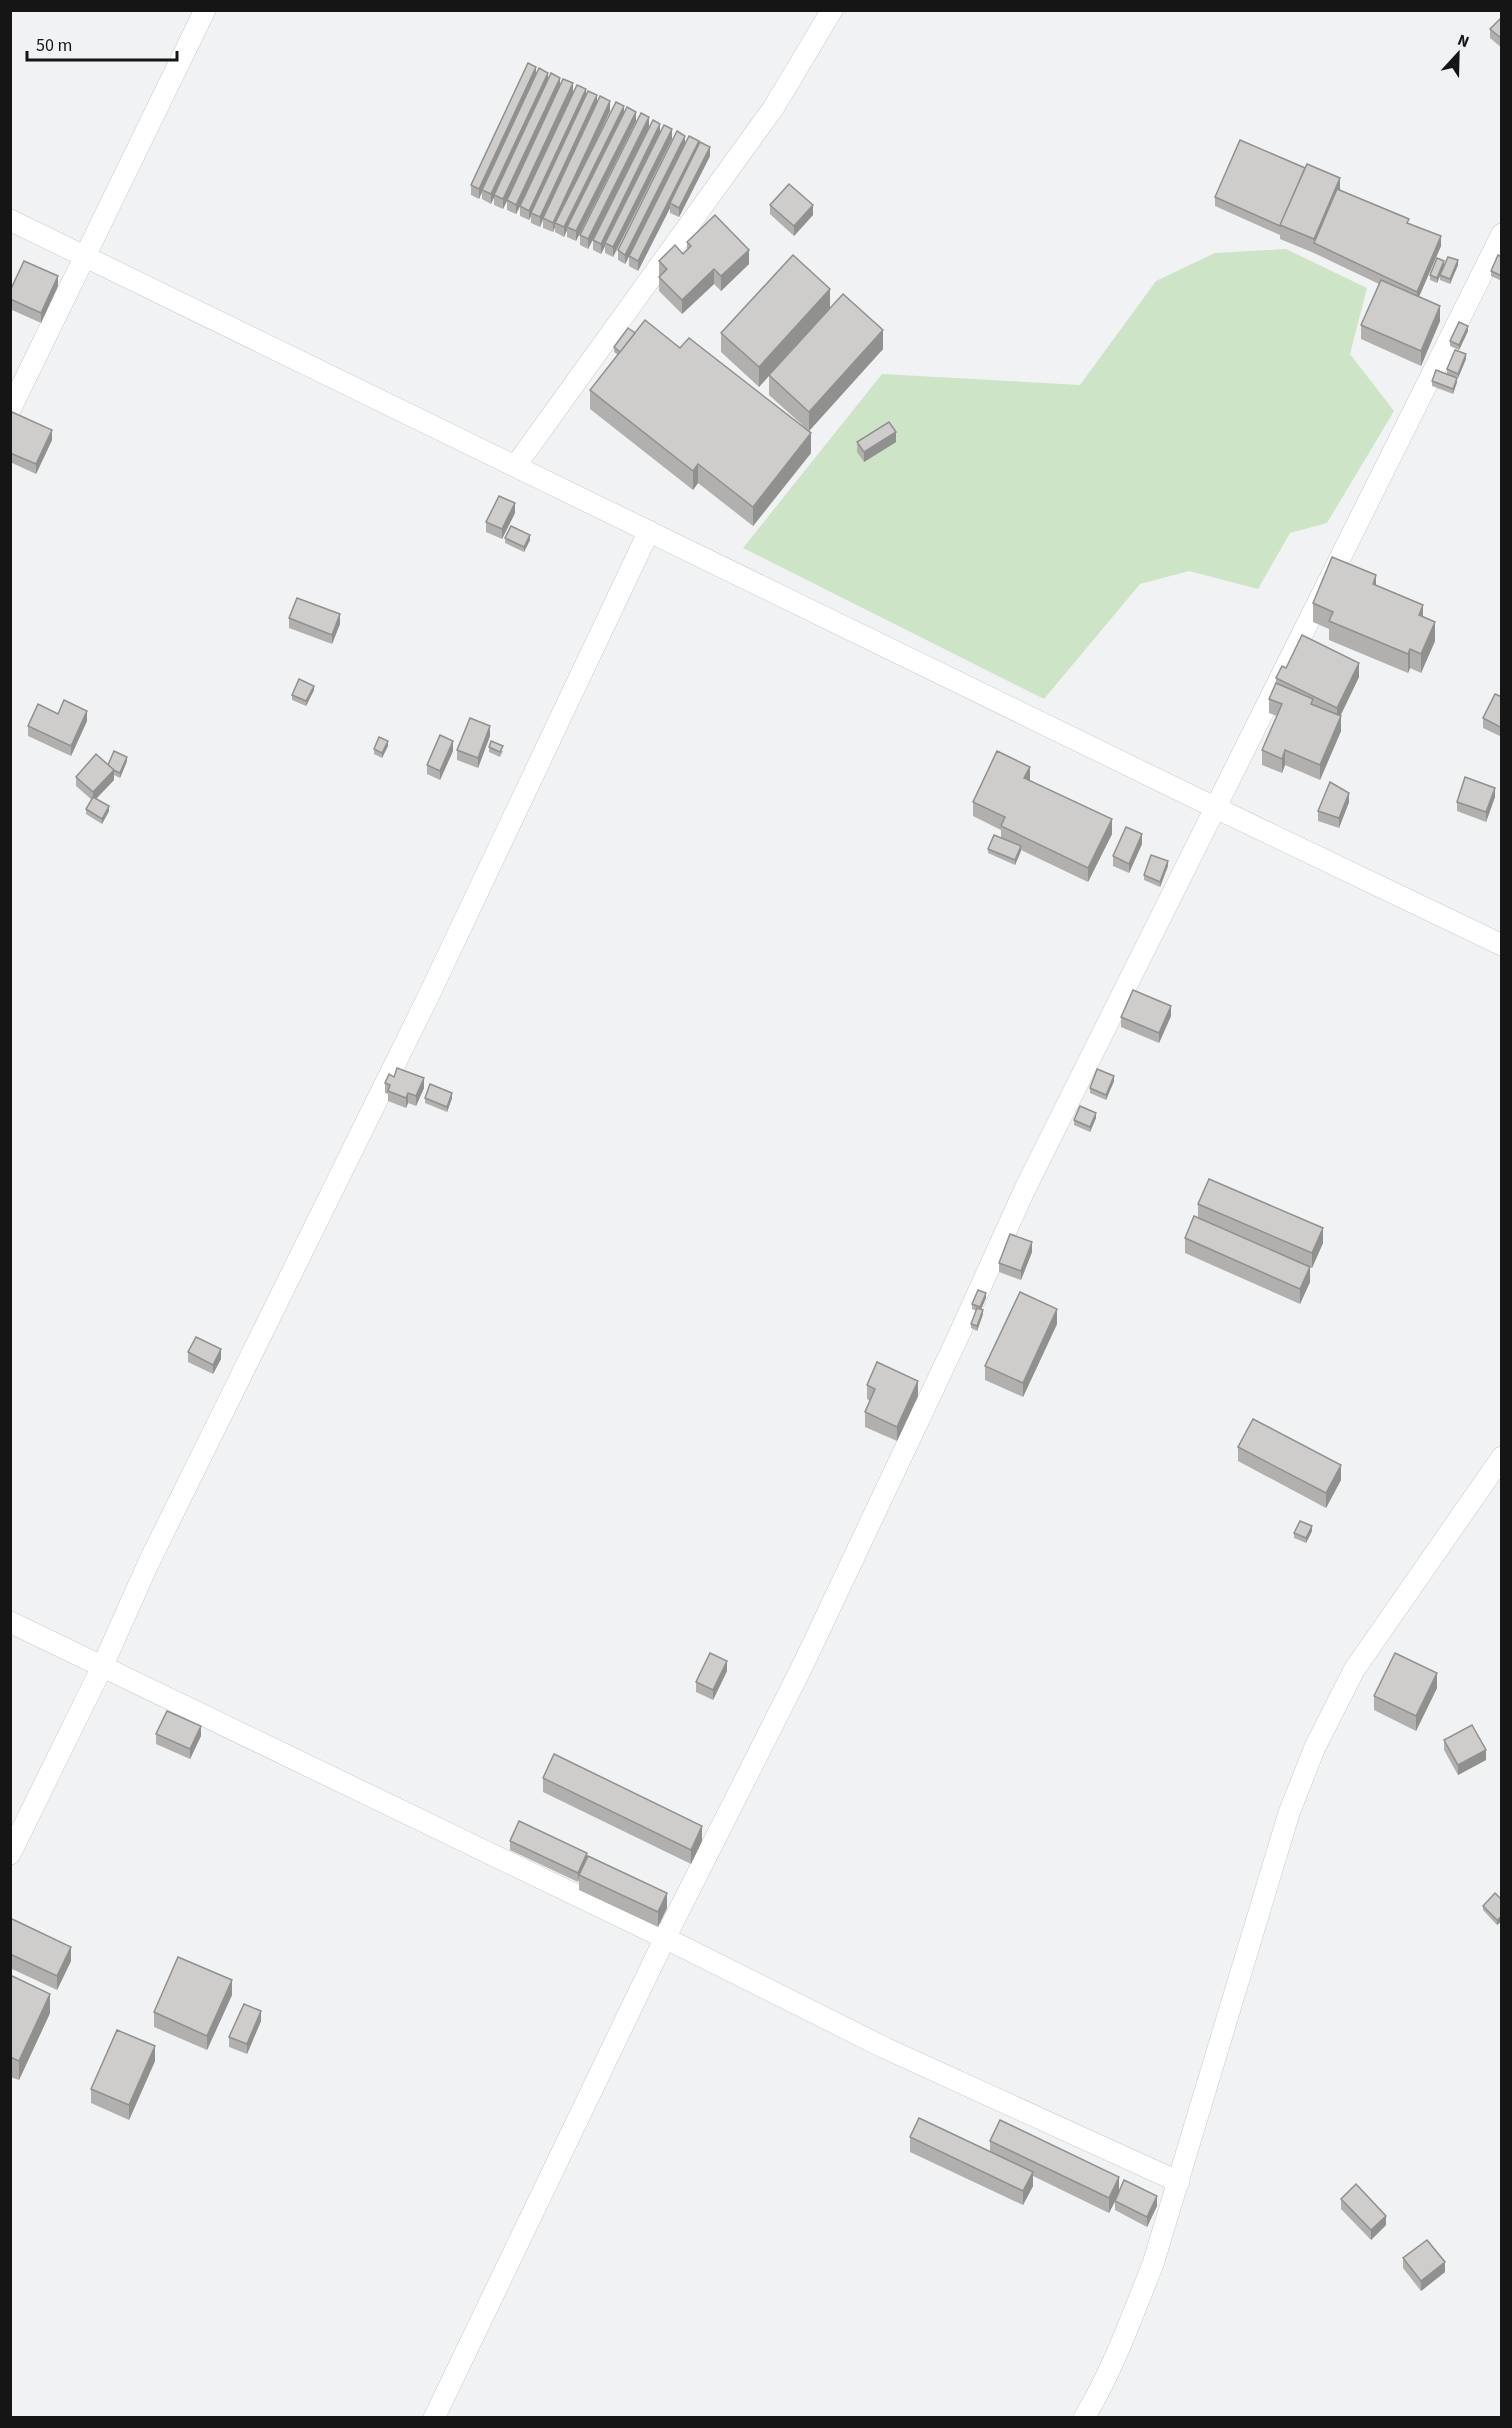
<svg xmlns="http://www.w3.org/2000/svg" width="1512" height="2428" viewBox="0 0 1512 2428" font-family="'Source Sans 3',sans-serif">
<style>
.green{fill:#cee4c6}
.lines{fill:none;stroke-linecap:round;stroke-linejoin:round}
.minor-casing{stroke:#c8cacb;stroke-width:22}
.minor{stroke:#fff;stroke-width:21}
.wall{fill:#b1b0af}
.shaded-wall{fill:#90908f}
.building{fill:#cecdcc;stroke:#90908f;stroke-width:1.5}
</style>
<rect width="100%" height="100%" fill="#f0f2f3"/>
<path class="green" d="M1286 249 1367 288 1350 354 1394 411 1327 523 1290 533 1258 589 1189 571 1140 584 1044 699 743 548 882 374 1080 385 1156 281 1215 253Z"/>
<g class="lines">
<defs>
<g id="minor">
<path d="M10 220 1214 807 1502 945"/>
<path d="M10 410 205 10"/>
<path d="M516 465 774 107 832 10"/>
<path d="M10 1622 665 1938 885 2048 1179 2182"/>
<path d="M10 1854 103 1665 148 1564 428 997 649 531"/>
<path d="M434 2418 665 1938 802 1667 957 1339 1024 1191 1502 234"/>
<path d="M1084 2418C1113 2370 1132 2316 1153 2264L1289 1813 1315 1747 1354 1670 1502 1457"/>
</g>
</defs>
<use href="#minor" class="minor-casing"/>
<use href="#minor" class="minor"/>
</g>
<g class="wall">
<path d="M1502 17V48L1490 38V29Z"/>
<path d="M536 74 573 93 586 96 610 111 587 159 624 114 636 121 576 241 567 237V230L564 237 555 232V227L553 232 543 228V220L540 227 531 223V216L529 220 520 216V207L516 214 507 210V201L503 209 494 205V197L491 204 482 199V192L479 199 471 195V185Z"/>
<path d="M649 127 660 131 672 139 613 257 605 253V246L601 254 593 250V240L588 249 580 245V235Z"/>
<path d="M685 144 710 156 679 217 670 213V208L638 271 629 266V257L625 264 618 260V250Z"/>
<path d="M1340 190 1409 223 1441 246 1419 297 1440 321 1421 366 1361 339V325L1379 284 1314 253 1280 239V235L1215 206V197Z"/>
<path d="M770 205 813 215 794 236 770 214Z"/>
<path d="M687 242 749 264 721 291 714 284 682 314 659 291V261L683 254 687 249Z"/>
<path d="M1502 257V281L1491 276V271Z"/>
<path d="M1458 265 1450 284 1440 280V276L1437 283 1430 280V275L1444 266Z"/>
<path d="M58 286 41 323 10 309V291Z"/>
<path d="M830 308 883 349 809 431 769 395V375L773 371 759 387 721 352V333Z"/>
<path d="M1468 331 1459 350 1450 346V341Z"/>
<path d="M614 347 811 453 753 526 698 483 693 490 590 409V390L618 355 614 352Z"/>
<path d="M1466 359 1458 378H1457V382L1453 394 1432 386V381L1447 374V369Z"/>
<path d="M10 417 52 440 36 474 10 462Z"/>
<path d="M857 442H896L864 462 857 452Z"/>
<path d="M515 513 502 539 486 532V522Z"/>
<path d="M505 538 530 540 524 552 505 543Z"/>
<path d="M1376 586 1423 617 1435 641 1421 673 1410 668 1408 673 1329 640V629L1313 622V603Z"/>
<path d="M289 618 340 624 332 644 289 628Z"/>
<path d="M1286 668 1359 677 1340 716 1341 731 1320 780 1285 765 1282 773 1262 765V750L1277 716 1269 713V699L1276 684V678Z"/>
<path d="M314 690 306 706 292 700V695Z"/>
<path d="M1502 697V737L1483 728V718Z"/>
<path d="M58 714 87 721 71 756 28 736V726Z"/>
<path d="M490 736 478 768 457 760V750Z"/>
<path d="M388 746 382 758 374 754V749Z"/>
<path d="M489 747 503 751 500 757 489 752Z"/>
<path d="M453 751 440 780 427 774V765Z"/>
<path d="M127 761 120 778 114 775V780L96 799 109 811 102 824 86 814V809L92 800 76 786V777L108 765Z"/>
<path d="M1030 780 1112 834 1088 882 1021 850 1015 865 988 853V849L1001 838V830L973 816V802Z"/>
<path d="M1495 797 1486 822 1457 811V802Z"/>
<path d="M1349 802 1339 828 1318 821V811Z"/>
<path d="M1142 844 1129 873 1113 866V856Z"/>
<path d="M1168 866 1160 887 1144 880V875Z"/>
<path d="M1171 1016 1159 1043 1121 1027V1017Z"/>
<path d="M1114 1081 1106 1100 1090 1093V1088Z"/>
<path d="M385 1083 424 1088 416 1106 408 1103 406 1108 388 1101V1094L385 1093Z"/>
<path d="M425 1098H452L447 1112 425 1103Z"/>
<path d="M1096 1118 1090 1132 1074 1125V1120Z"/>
<path d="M1198 1204 1323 1243 1312 1268 1208 1222 1310 1282 1300 1304 1185 1253V1238L1198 1218Z"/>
<path d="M1032 1252 1021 1280 999 1272V1263Z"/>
<path d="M986 1298 981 1309 983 1314 977 1331 971 1328V1324L976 1311 972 1309V1304Z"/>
<path d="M1057 1324 1023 1397 985 1380V1366Z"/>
<path d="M188 1352 221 1359 213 1374 188 1362Z"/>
<path d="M867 1385 918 1396 897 1441 865 1427V1412L870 1401 867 1399Z"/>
<path d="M1238 1447 1341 1480 1326 1508 1238 1461Z"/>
<path d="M1312 1531 1306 1543 1294 1538V1533Z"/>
<path d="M727 1671 713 1700 696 1692V1682Z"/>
<path d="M1437 1688 1416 1731 1374 1710V1696Z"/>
<path d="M156 1734 201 1736 190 1759 156 1744Z"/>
<path d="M1444 1740 1486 1760 1458 1775 1444 1750Z"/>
<path d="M543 1778 702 1841 691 1864 543 1792Z"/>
<path d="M510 1841 587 1858 667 1908 658 1927 579 1890V1880L578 1882 510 1850Z"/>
<path d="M1502 1900V1921L1497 1925 1483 1910V1906Z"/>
<path d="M10 1918 71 1961 57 1990 10 1968Z"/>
<path d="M10 1975 50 2013 19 2080 10 2077Z"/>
<path d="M232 1995 207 2050 154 2027V2012Z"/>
<path d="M261 2021 247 2054 229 2047V2037Z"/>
<path d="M155 2061 129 2120 91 2103V2089Z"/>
<path d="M910 2137 990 2152V2141L1157 2206 1147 2227 1115 2210V2202L1109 2213 1033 2176V2186L1023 2205 910 2152Z"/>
<path d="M1341 2199 1386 2225 1371 2240 1341 2209Z"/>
<path d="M1403 2258 1445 2272 1421 2291 1403 2268Z"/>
</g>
<g class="shaded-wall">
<path d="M536 67V77L482 190V192L479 199V189Z"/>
<path d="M548 73V82L491 204V194Z"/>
<path d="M560 78V88L503 209V199Z"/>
<path d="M573 83V93L516 214V205Z"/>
<path d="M586 89V99L531 213V216L529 220V211Z"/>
<path d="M597 95V104L543 218 540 227V217Z"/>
<path d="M610 101V111L557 223H555V227L553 232V223Z"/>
<path d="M624 106V116L567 227V230L564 237V227Z"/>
<path d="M636 112V121L576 241V231Z"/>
<path d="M649 117V127L588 249V239Z"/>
<path d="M660 124V134L605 243V246L601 254V244Z"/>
<path d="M672 129V139L613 257V247Z"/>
<path d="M685 136V145L625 264V255Z"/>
<path d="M699 141V150L670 203V208L638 271V261Z"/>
<path d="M710 147V156L679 217V208Z"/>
<path d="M1340 178V193L1314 243V239Z"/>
<path d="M813 205V215L794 236V226Z"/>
<path d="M1441 236V246L1417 301V292Z"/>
<path d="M749 250V264L721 291V276Z"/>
<path d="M1458 260V265L1450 284V279Z"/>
<path d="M1444 261V266L1437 283V278Z"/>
<path d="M714 269V284L682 314V300Z"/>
<path d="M58 276V286L41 323V313Z"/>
<path d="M830 289V308L759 387V367Z"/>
<path d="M1440 306V321L1421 366V351Z"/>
<path d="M1468 326V331L1459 350V345Z"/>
<path d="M883 330V349L809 431V412Z"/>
<path d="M1466 354V359L1458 378V374Z"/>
<path d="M1457 378V382L1453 394V389Z"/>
<path d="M52 430V440L36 474V464Z"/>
<path d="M896 432V442L864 462V452Z"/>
<path d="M811 433V453L753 526V507Z"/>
<path d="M698 464V483L693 490V471Z"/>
<path d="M515 503V513L502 539V529Z"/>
<path d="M530 535V540L524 552V547Z"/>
<path d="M1376 575V594L1373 584Z"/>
<path d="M1423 605V624L1419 615Z"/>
<path d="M340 614V624L332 644V635Z"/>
<path d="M1435 622V641L1421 673V654Z"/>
<path d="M1410 649V668L1408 673V654Z"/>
<path d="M1359 663V677L1337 723V708Z"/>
<path d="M314 686V690L306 706V701Z"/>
<path d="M87 711V721L71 756V746Z"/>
<path d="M1341 716V731L1320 780V765Z"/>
<path d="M490 726V736L478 768V758Z"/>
<path d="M388 741V746L382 758V753Z"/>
<path d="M453 741V751L440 780V771Z"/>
<path d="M1285 750V765L1282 773V759Z"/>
<path d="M127 757V761L120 778V773Z"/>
<path d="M1030 767V781L1024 778Z"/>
<path d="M114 770V780L93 802V792Z"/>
<path d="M1495 788V797L1486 822V812Z"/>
<path d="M1349 793V802L1339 828V818Z"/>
<path d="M109 806V811L102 824V819Z"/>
<path d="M1112 819V834L1088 882V868Z"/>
<path d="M1142 834V844L1129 873V864Z"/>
<path d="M1021 846V851L1015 865V860Z"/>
<path d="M1168 861V866L1160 887V882Z"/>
<path d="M1171 1006V1016L1159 1043V1033Z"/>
<path d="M1114 1076V1081L1106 1100V1095Z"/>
<path d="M424 1078V1088L416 1106V1096Z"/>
<path d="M408 1093V1103L406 1108V1098Z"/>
<path d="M452 1093V1098L447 1112V1107Z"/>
<path d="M1096 1113V1118L1090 1132V1127Z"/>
<path d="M1323 1228V1243L1312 1268V1253Z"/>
<path d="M1032 1242V1252L1021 1280V1271Z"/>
<path d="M1310 1267V1282L1300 1304V1289Z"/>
<path d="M986 1293V1298L980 1312V1307Z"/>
<path d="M1057 1309V1324L1023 1397V1383Z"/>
<path d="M983 1310V1314L977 1331V1326Z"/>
<path d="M221 1349V1359L213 1374V1365Z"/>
<path d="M918 1381V1396L897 1441V1427Z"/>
<path d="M1341 1465V1480L1326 1508V1493Z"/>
<path d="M1312 1526V1531L1306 1543V1538Z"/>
<path d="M727 1661V1671L713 1700V1690Z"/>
<path d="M1437 1673V1688L1416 1731V1716Z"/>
<path d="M201 1726V1736L190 1759V1749Z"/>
<path d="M1486 1750V1760L1458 1775V1765Z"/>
<path d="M12 1780V1790L10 1793V1783Z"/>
<path d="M702 1826V1841L691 1864V1850Z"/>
<path d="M587 1853V1863L579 1875 578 1882V1873Z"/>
<path d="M667 1893V1908L658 1927V1912Z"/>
<path d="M1502 1916V1921L1497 1925V1920Z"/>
<path d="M71 1947V1961L57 1990V1976Z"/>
<path d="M232 1980V1995L207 2050V2036Z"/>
<path d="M50 1994V2013L19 2080V2061Z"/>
<path d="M261 2011V2021L247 2054V2044Z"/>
<path d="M155 2046V2061L129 2120V2105Z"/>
<path d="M1033 2172V2186L1023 2205V2191Z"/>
<path d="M1119 2177V2192L1109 2213V2198Z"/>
<path d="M1157 2196V2206L1147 2227V2217Z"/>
<path d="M1386 2216V2225L1371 2240V2230Z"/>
<path d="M1445 2262V2272L1421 2291V2281Z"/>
</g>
<g class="building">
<path d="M1502 17V39L1490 29Z"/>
<path d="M528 63 536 67 479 189 471 185Z"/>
<path d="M539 68 548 73 491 194 482 190Z"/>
<path d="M551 73 560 78 503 199 494 195Z"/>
<path d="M563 79 573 83 516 205 507 200Z"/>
<path d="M577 85 586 89 529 211 520 206Z"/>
<path d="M588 91 597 95 540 217 531 213Z"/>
<path d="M600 96 610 101 553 223 543 218Z"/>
<path d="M616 102 624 106 564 227 555 223Z"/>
<path d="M627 107 636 112 576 231 567 227Z"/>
<path d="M641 113 649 117 588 239 580 235Z"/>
<path d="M653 120 660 124 601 244 593 240Z"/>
<path d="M664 125 672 129 613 247 605 243Z"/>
<path d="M677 131 685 136 625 255 618 250Z"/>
<path d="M689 136 699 141 638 261 629 256Z"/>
<path d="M1240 140 1305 168 1280 226 1215 197Z"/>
<path d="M700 142 710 147 679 208 670 203Z"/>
<path d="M1307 164 1340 178 1314 239 1280 225Z"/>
<path d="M789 184 813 205 794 226 770 205Z"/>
<path d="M1337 189 1409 219 1407 223 1441 236 1417 292 1314 243Z"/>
<path d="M715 215 749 250 721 276 714 269 682 300 659 277 667 269 659 261 675 245 683 254 691 246 687 242Z"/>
<path d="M793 255 830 289 759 367 721 333Z"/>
<path d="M1498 255 1502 257V276L1491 271Z"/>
<path d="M1448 257 1458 260 1450 279 1440 275Z"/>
<path d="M1437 258 1444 261 1437 278 1430 275Z"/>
<path d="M24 261 58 276 41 313 10 299V291Z"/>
<path d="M1381 280 1440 306 1421 351 1361 325Z"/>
<path d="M843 294 883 330 809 412 769 375Z"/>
<path d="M645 320 680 348 689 338 811 433 753 507 698 464 693 471 590 390Z"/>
<path d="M1459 322 1468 326 1459 345 1450 341Z"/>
<path d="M628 328 635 333 620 352 614 347Z"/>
<path d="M1455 350 1466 354 1458 374 1447 369Z"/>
<path d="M1436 370 1457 378 1453 389 1432 381Z"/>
<path d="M12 412 52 430 36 464 10 453V417Z"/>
<path d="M889 422 896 432 864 452 857 442Z"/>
<path d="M499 496 515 503 502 529 486 522Z"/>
<path d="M511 526 530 535 524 547 505 538Z"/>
<path d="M1332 557 1376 575 1373 584 1423 605 1419 615 1435 622 1421 654 1410 649 1408 654 1329 621 1333 612 1313 603Z"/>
<path d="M297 598 340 614 332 635 289 618Z"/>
<path d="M1302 635 1359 663 1337 708 1276 678 1282 666 1286 668Z"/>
<path d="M299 679 314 686 306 701 292 695Z"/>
<path d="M1276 683 1313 699 1311 704 1341 716 1320 765 1285 750 1282 759 1262 750 1282 704 1269 699Z"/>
<path d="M1495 694 1502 697V728L1483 718Z"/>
<path d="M64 700 87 711 71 746 28 726 38 704 58 714Z"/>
<path d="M470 718 490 726 478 758 457 750Z"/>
<path d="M440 735 453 741 440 771 427 765Z"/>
<path d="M379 737 388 741 382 753 374 749Z"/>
<path d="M491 741 503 746 500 752 489 747Z"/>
<path d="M114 751 127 757 120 773 113 770 108 765Z"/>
<path d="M997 751 1030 767 1024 778 1112 819 1088 868 1001 826 1005 817 973 802Z"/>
<path d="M96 754 114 770 93 792 76 777Z"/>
<path d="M1465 777 1495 788 1486 812 1457 802Z"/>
<path d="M1330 782 1349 793 1339 818 1318 811Z"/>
<path d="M93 797 109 806 102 819 86 809Z"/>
<path d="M1126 827 1142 834 1129 864 1113 856Z"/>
<path d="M994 835 1021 846 1015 860 988 849Z"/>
<path d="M1151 855 1168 861 1160 882 1144 875Z"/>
<path d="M1133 990 1171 1006 1159 1033 1121 1017Z"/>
<path d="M397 1068 424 1078 416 1096 408 1093 406 1098 388 1091 390 1085 385 1083 389 1074 394 1077Z"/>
<path d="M1097 1069 1114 1076 1106 1095 1090 1088Z"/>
<path d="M430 1084 452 1093 447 1107 425 1098Z"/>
<path d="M1080 1106 1096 1113 1090 1127 1074 1120Z"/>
<path d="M1209 1179 1323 1228 1312 1253 1198 1204Z"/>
<path d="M1194 1216 1310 1267 1300 1289 1185 1238Z"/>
<path d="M1010 1234 1032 1242 1021 1271 999 1263Z"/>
<path d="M978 1290 986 1293 980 1307 972 1304Z"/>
<path d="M1020 1292 1057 1309 1023 1383 985 1366Z"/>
<path d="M977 1308 983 1310 977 1326 971 1324Z"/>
<path d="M196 1337 221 1349 213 1365 188 1352Z"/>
<path d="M877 1362 918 1381 897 1427 865 1412 875 1389 867 1385Z"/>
<path d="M1253 1419 1341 1465 1326 1493 1238 1447Z"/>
<path d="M1300 1521 1312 1526 1306 1538 1294 1533Z"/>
<path d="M710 1653 727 1661 713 1690 696 1682Z"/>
<path d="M1395 1653 1437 1673 1416 1716 1374 1696Z"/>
<path d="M167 1711 201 1726 190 1749 156 1734Z"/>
<path d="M1472 1725 1486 1750 1458 1765 1444 1740Z"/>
<path d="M554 1754 702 1826 691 1850 543 1778Z"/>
<path d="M519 1821 587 1853 578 1873 510 1841Z"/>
<path d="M588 1856 667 1893 658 1912 579 1875Z"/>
<path d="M1495 1893 1502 1900V1916L1497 1920 1483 1906Z"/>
<path d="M10 1918 71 1947 57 1976 10 1954Z"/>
<path d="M178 1957 232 1980 207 2036 154 2012Z"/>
<path d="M10 1975 50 1994 19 2061 10 2057Z"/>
<path d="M244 2004 261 2011 247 2044 229 2037Z"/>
<path d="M117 2030 155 2046 129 2105 91 2089Z"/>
<path d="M919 2118 1033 2172 1023 2191 910 2137Z"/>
<path d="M1000 2120 1119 2177 1109 2198 990 2141Z"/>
<path d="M1124 2180 1157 2196 1147 2217 1115 2201Z"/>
<path d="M1356 2184 1386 2216 1371 2230 1341 2199Z"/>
<path d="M1427 2240 1445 2262 1421 2281 1403 2258Z"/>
</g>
<rect width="1512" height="2428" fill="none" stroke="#151515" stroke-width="24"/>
<g transform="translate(1458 54) rotate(22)" stroke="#f0f2f3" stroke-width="4.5" paint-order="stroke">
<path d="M0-4.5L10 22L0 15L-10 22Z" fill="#151515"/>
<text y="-9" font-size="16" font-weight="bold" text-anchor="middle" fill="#151515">N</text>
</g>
<path d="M27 51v9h150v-9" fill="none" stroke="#151515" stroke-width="3"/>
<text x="36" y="51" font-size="18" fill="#151515" stroke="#f0f2f3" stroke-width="4.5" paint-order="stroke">50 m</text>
</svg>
